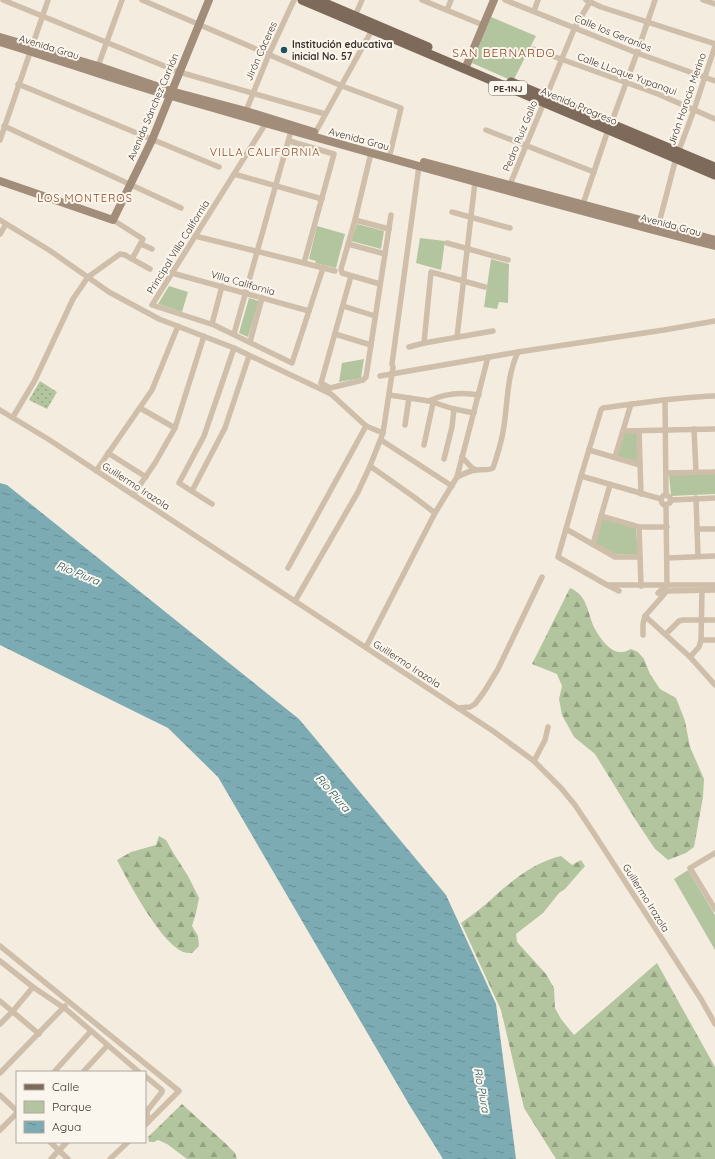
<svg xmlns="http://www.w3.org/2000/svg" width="715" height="1159" viewBox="0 0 715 1159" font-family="Quicksand,sans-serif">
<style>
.grass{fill:url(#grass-dots)}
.forest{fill:url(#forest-firs)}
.park{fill:#b3c59e}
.water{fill:url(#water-ripples)}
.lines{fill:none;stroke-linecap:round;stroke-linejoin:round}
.street{stroke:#cebeaa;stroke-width:5.5}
.secondary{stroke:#a28d7b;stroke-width:8}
.primary{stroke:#7d6a5a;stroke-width:9}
.poi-dot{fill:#1d535f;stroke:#fbf6ed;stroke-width:1.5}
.labels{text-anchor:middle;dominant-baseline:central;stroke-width:4;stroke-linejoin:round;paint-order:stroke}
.shield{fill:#fbf6ed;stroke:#756c64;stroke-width:1}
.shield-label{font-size:9px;font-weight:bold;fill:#3b312a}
.street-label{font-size:10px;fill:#3b312a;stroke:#fbf6ed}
.poi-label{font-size:10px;font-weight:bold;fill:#3b312a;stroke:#fbf6ed;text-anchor:start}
.neighbourhood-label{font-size:11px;letter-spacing:1px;fill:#8f461e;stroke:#fbf6ed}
.water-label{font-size:11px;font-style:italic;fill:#1d535f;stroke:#fbf6ed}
.quarter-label{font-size:12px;letter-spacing:1px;fill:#8f461e;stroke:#fbf6ed}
</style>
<defs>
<pattern id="grass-dots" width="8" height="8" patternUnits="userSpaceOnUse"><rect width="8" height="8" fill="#b3c59e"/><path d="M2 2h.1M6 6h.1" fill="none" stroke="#93a181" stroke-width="1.8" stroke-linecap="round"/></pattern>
<pattern id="forest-firs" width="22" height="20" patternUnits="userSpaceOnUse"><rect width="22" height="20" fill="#b3c59e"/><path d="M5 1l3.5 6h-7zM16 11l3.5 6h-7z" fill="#93a181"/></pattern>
<pattern id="water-ripples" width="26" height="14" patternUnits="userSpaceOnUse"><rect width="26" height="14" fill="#7cabb3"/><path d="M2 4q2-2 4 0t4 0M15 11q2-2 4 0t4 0" fill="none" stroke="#678c92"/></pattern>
</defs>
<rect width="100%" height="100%" fill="#f4eddf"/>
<path class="grass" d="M40 381 57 392 47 409 29 400Z"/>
<g class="forest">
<path d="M570 588C589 596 587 614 595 629 600 638 610 653 622 652 625 652 628 650 631 649L638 652 644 659 650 674 660 689 676 698 685 721 690 747 704 779 703 797 694 847 686 853 668 860 655 849 635 819 595 754 574 737 562 715 559 699 562 686 557 674 532 664Z"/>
<path d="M159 836 166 840 174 854 188 876 199 898 196 913 192 926 198 936 199 946 192 953C190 953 186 953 183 952 160 942 129 883 117 860L131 852 156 845Z"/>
<path d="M561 856 572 865 581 860 585 866 565 889 559 893 543 913 516 934 517 942 546 974 554 988 555 1008 561 1019 574 1035 657 963 715 1067V1159H556L524 1108 501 1010 461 923C469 917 478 911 486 904 508 884 531 863 561 856Z"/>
<path d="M182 1104 225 1143 235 1153 237 1159H187L167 1144 158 1140 154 1142H149L148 1137Z"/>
</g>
<g class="park">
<path d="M491 17 536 36 513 81 472 63Z"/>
<path d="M357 224 384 231 381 249 351 241Z"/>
<path d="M317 226 345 234 336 268 315 263 316 261 309 259Z"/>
<path d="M420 238 445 241 441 270 416 263Z"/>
<path d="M491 259 509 264 508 303 499 302 497 309 484 307Z"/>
<path d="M169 286 188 292 182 312 158 304Z"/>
<path d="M249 298 259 301 248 337 239 333Z"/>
<path d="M364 359 361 378 339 382 342 363Z"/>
<path d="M624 432H637L638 462 617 456Z"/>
<path d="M715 474V494L671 496 669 475Z"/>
<path d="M602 518 636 528 638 555 615 554 595 543Z"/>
<path d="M688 870 715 915V950L674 879Z"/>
</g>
<path class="water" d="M0 483 7 485 299 719 446 895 496 1004 516 1159H443L410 1106 218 777 168 728 0 645Z"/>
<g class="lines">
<g class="street">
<path d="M3 0 179 72 325 114"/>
<path d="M142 0 342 86 401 108 389 158"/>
<path d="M422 0 483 25"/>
<path d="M505 0 637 53 715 81"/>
<path d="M586 0 601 7 715 44"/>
<path d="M703 0 715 4"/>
<path d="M447 10 451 0"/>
<path d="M534 11 538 0"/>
<path d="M354 18 362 0"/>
<path d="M533 49 658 94 715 119"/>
<path d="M98 66 122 0"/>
<path d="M18 84 219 167"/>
<path d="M246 111 269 54 294 0"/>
<path d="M266 123 152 305 214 325 292 363 323 268"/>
<path d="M611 124 637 53 655 0"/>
<path d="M4 126 181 208"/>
<path d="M486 130 594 172"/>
<path d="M314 135 372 30"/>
<path d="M0 140 48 0"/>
<path d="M289 141 334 154 304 263 335 271"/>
<path d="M371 153 355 220 341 269 342 273 380 284"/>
<path d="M234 174 322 199"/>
<path d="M509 187 575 27 590 2"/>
<path d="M583 204 608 130"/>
<path d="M452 212 510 228"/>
<path d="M0 220 49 250 109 292 159 319 234 348 331 394 366 426"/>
<path d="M113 220 143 239 132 259"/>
<path d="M355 220 389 229"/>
<path d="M658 227 676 158 694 110 715 46"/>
<path d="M0 234 6 224"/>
<path d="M195 236 304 263"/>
<path d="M447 243 508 260"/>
<path d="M141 244 152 249"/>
<path d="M348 244 385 254"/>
<path d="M172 273 309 311"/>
<path d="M351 276 321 383 330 388 363 380 366 377 391 215"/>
<path d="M485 287 431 272 424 343 493 331"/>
<path d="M343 306 375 316"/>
<path d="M212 324 222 286"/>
<path d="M234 334 291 131"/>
<path d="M335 334 371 345"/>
<path d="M457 337 475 182"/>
<path d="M250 342 262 298"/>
<path d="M409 347 424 343"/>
<path d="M392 364 419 166"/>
<path d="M380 376 518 352 664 330 715 321"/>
<path d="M389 395 429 401 454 409 474 413"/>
<path d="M715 396C677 397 640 403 603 408L601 410 581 476 558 557 607 585H715"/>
<path d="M665 400 666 494 671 499 670 503 664 505 662 503 661 499 663 496 666 494"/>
<path d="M429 401C445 393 462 392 479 395"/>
<path d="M140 408 175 428"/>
<path d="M0 410 48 439 493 731 534 761 561 788 575 805 593 832 701 999 715 1024"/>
<path d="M13 417 35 380 73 299 88 277 120 254 125 255 150 269"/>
<path d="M405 425 409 398"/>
<path d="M694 429 696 472"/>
<path d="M623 431 715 429"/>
<path d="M639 431 641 494"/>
<path d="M383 433 393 367"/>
<path d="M381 440 452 486"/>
<path d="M424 445 433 403"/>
<path d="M589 450 640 465"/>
<path d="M108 453 146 477"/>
<path d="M462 457 471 467 476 470"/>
<path d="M615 457 631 404"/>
<path d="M444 459 452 427 454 409"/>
<path d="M370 466 414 497 435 513"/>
<path d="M96 471 152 390 178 326"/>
<path d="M666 473 715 472"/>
<path d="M581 476 661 499"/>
<path d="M457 477C463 474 469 471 476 470 482 469 488 471 493 468 497 456 501 444 503 432 508 405 506 377 518 352"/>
<path d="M192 491 225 428 249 356"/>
<path d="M133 495 155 463 175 428 204 336"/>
<path d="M696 498 698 556"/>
<path d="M671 500 715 498"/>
<path d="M212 504 179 483 204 436 234 348"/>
<path d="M601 516 639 527H667"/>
<path d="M639 527 641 586"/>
<path d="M566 529 615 557H640"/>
<path d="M697 529H715"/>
<path d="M593 544 610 485"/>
<path d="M667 558 715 556"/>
<path d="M288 568 366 426 383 433 370 466 358 492 295 601"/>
<path d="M609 586 619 591"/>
<path d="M658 593 667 585 666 505"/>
<path d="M645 616 690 657 715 685"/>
<path d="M666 634 679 621 683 620H715"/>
<path d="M643 635V624L645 616 667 591 715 590"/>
<path d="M701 640 702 590"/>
<path d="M366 647 435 513 457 477 488 357"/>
<path d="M690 657 699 647 701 640H715"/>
<path d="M458 708 470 707 475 704 484 692 498 669 542 577"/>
<path d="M534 761 545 740 548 727"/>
<path d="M715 853 690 868 715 909"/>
<path d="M0 946 179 1091 145 1125"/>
<path d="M0 961 33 987 67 1010 139 1072"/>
<path d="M0 1001 39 1034"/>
<path d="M0 1024 13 1011 33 987"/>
<path d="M54 1072 91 1031"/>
<path d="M83 1072 107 1046"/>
<path d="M0 1073 65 1006"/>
<path d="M145 1076 162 1090V1092L147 1111 148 1122"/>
<path d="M0 1095 17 1111"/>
<path d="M0 1130 17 1113"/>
<path d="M50 1142 68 1159"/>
<path d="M51 1159 67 1142"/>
<path d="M110 1159 128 1142"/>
</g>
<g class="secondary">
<path d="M0 37 98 66 171 91 246 111 314 132"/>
<path d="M0 42C57 59 114 80 171 96 352 148 533 199 715 246"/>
<path d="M465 69 494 0"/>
<path d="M424 162 715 240"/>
<path d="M0 181 113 220 152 140 209 0"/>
</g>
<g class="primary">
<path d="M302 0 715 175"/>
<path d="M318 0 428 47"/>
<path d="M511 82 715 167"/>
</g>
</g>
<circle class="poi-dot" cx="284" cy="50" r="4"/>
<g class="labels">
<rect class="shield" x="489" y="81" width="38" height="14" rx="3"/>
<g class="shield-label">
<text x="508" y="88">PE-1NJ</text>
</g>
<g class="street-label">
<text transform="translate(613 33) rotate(22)">Calle los Geranios</text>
<text transform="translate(49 47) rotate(17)">Avenida Grau</text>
<text transform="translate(261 51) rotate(-66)">Jirón Cáceres</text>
<text transform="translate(627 74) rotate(20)">Calle LLoque Yupanqui</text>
<text transform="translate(687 99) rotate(-71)">Jirón Horacio Merino</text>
<text transform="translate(579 106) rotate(23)">Avenida Progreso</text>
<text transform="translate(153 107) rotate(-67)">Avenida Sánchez Carrión</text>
<text transform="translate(520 136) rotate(-68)">Pedro Ruiz Gallo</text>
<text transform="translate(359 139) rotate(15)">Avenida Grau</text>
<text transform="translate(671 225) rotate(15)">Avenida Grau</text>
<text transform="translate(178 247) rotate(-58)">Principal Villa California</text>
<text transform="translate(243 283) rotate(16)">Villa California</text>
<text transform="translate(136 486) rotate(33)">Guillermo Irazola</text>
<text transform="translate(407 664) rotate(33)">Guillermo Irazola</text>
<text transform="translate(646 898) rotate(58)">Guillermo Irazola</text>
</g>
<g class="poi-label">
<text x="292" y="44">Institución educativa<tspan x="292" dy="12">inicial No. 57</tspan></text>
</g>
<g class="neighbourhood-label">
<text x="265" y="152">VILLA CALIFORNIA</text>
<text x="85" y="198">LOS MONTEROS</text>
</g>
<g class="water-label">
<text transform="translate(78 573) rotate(22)">Río Piura</text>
<text transform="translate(333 793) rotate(49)">Río Piura</text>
<text transform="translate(482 1090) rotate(79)">Río Piura</text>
</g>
<g class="quarter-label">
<text x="504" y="52">SAN BERNARDO</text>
</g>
</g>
<rect x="16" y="1071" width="130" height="72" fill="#fbf6ed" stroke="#aea79f"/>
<rect x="24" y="1084" width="20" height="6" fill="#7d6a5a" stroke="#aea79f"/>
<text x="52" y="1091" font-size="12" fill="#3b312a">Calle</text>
<rect x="24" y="1101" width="20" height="12" fill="#b3c59e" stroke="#aea79f"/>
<text x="52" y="1111" font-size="12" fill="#3b312a">Parque</text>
<rect x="24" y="1121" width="20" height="12" fill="url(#water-ripples)" stroke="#aea79f"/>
<text x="52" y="1131" font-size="12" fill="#3b312a">Agua</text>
</svg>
